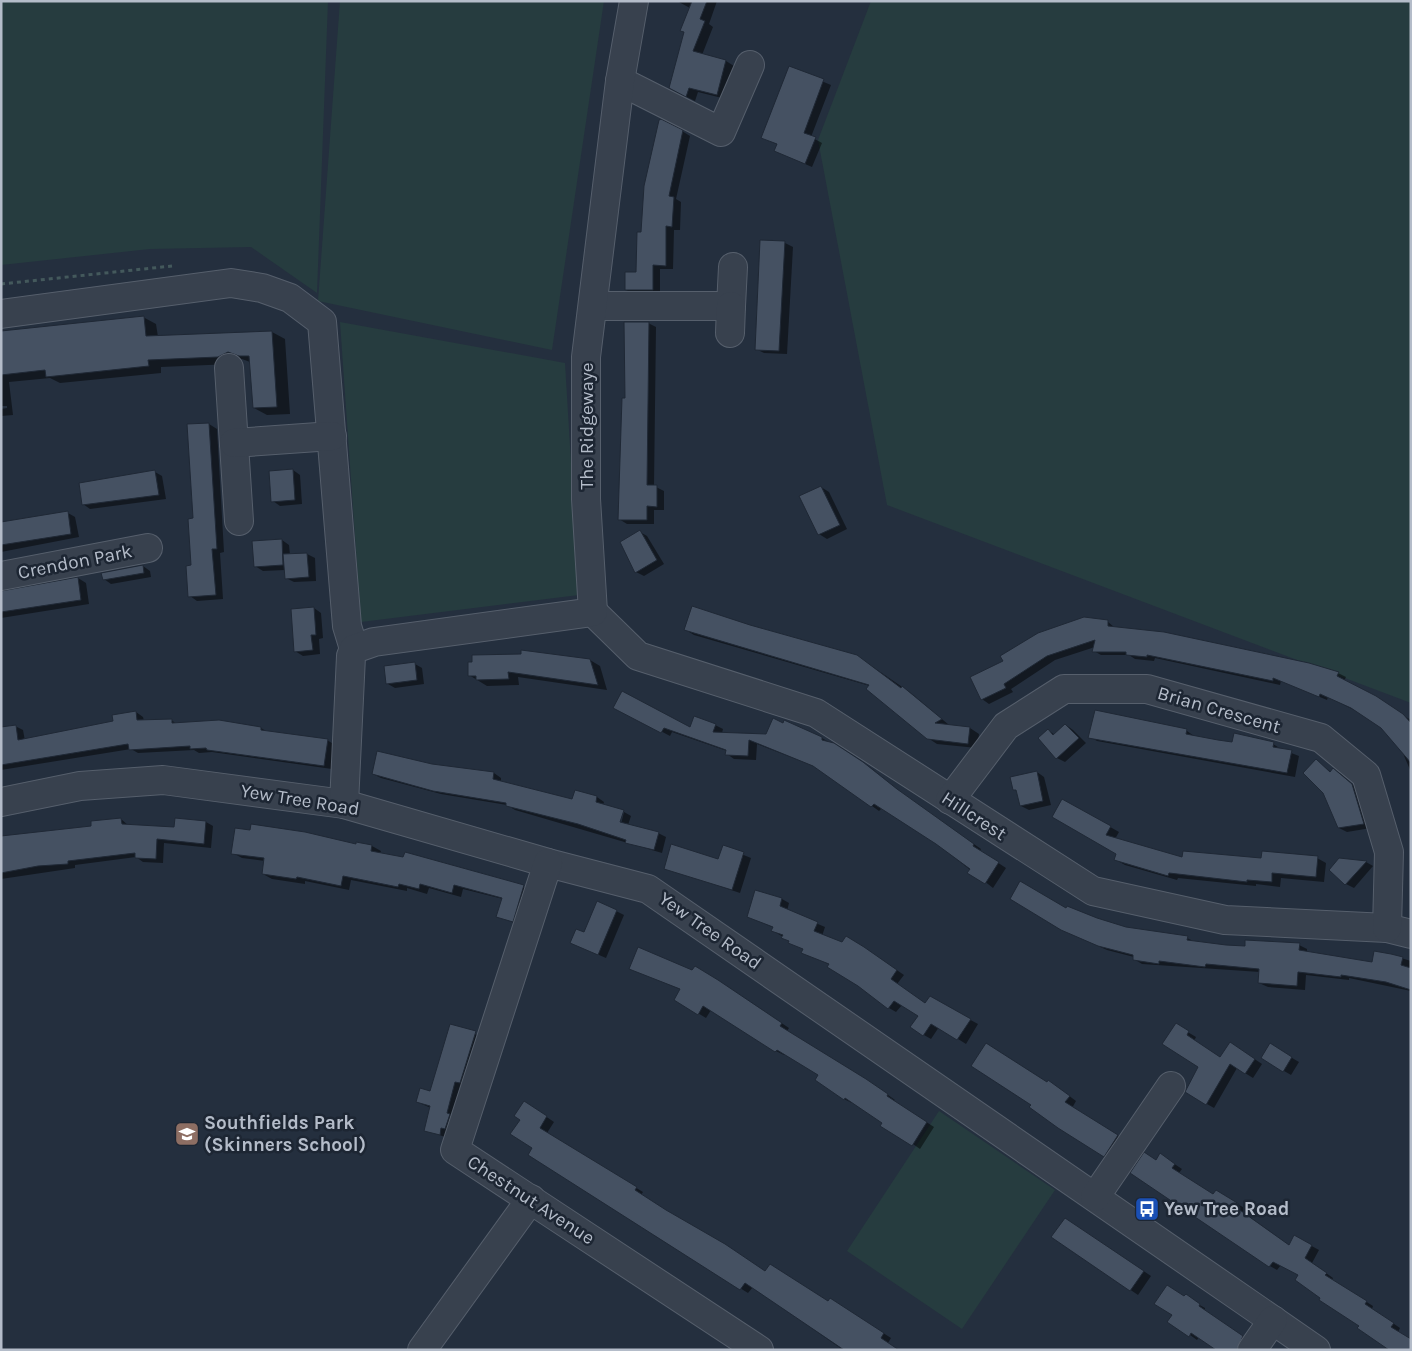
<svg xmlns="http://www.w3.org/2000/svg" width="1412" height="1351" viewBox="0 0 1412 1351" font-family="Karla,sans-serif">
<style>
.green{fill:#263c3f}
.shadow{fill:#0007}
.building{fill:#455162;stroke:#1f2835}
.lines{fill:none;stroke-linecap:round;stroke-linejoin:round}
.minor-casing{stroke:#565f6c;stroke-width:30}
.path{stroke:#44595c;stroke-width:3;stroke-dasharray:4 4;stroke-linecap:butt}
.minor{stroke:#38414e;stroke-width:28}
.labels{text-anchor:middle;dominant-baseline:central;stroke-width:5;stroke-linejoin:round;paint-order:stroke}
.street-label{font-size:19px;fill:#b4bcc9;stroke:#1d2633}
.poi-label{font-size:19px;font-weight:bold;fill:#b4bcc9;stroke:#1d2633;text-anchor:start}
</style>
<rect width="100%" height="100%" fill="#242f3e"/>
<g class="green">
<path d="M1 1H328L317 293 251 247 150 249 1 265Z"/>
<path d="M340 1H604L552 350 318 301Z"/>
<path d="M871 1H1411V703L887 505 818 140Z"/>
<path d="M340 322 565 363 579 595 361 622Z"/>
<path d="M939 1111 1055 1190 962 1329 847 1251Z"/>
</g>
<g class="shadow">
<path d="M677 1H717L709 24 713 27 702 55 726 61 734 66 726 99 698 92 695 101 679 93 690 8Z"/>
<path d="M790 68 831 85 811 137 822 143 812 167 775 151 778 145 762 137Z"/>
<path d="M682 131 690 136 676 199 681 202 680 230H674L673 269H660V294H634L626 290 637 273 642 233Z"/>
<path d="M761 241 785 243 793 247 787 354 764 353 756 349Z"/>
<path d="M143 317 156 324 158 337 272 332 285 339 290 414 267 415 254 408 250 362 242 359 232 364 161 367V373L60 383 50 378 9 382 13 415 1 416V409L7 408V406H1V333Z"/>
<path d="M648 323 656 327 654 486 664 491V510H654V524H627L619 519 626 399Z"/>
<path d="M209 424 217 429 224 552 220 553 223 599 197 601 190 596 194 520 188 426Z"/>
<path d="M293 470 300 475 302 504 280 506 273 501Z"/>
<path d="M155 472 162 476 166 499 90 509 83 504Z"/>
<path d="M821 487 829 492 847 529 827 539 819 534Z"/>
<path d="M68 513 75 517 79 537 1 552V523Z"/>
<path d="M640 532 647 536 664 564 644 576 636 572Z"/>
<path d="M282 540 289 545 290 555 307 554 315 558 316 581 294 582 286 578 285 570 263 571 255 566Z"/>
<path d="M143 566 150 571 151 577 111 584 104 579Z"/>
<path d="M78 578 86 583 89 604 1 618V592Z"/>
<path d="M314 608 321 613 323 638 319 639 320 654 303 656 295 651Z"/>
<path d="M1107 621 1115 628 1338 673 1346 677 1344 681 1411 720V772L1402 751 1382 727 1356 711 1328 697 1327 700 1281 681 1280 685 1155 658 1154 661 1135 659 1129 655H1101L1094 651 1095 647 1055 660 1011 689 1013 692 989 704 982 699 971 678Z"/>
<path d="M750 626 857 656 911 693 949 725 947 726 970 728 979 734 977 748 937 744 928 738 870 686 694 635 686 630Z"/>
<path d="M590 660 600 666 607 690 518 677 519 685 487 686 469 675Z"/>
<path d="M415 664 422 668 424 684 395 688 388 684Z"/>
<path d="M623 711 691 729 715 725 723 729 722 733 822 738 871 768 904 795 981 849 980 851 1006 868 993 888 936 843 882 808 879 811 872 806 819 768 757 744 756 760 734 759 727 754V751L672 732 670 736Z"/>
<path d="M1095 711 1187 731 1194 736 1233 743 1273 744 1281 749 1299 756 1295 777 1097 741 1090 737Z"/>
<path d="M136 712 143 717 144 721 171 720 177 724 261 728 269 733 327 740 335 745 332 769 212 752 199 753 194 750 138 753 131 749 1 770V728L15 726 23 730 25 741 114 722Z"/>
<path d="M1066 725 1073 730 1086 743 1065 762 1057 758 1048 730 1055 735Z"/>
<path d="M1317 761 1331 772 1334 770 1341 774 1359 790 1371 828 1347 832 1339 828Z"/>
<path d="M432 765 494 773 501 778V782L573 801 597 797 604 802 603 805 618 827 620 828 624 812 631 816 628 825 658 833 666 837 662 853 515 810 507 805 441 794 381 778 373 774Z"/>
<path d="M1037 772 1044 777 1051 805 1029 810 1021 806 1018 792 1014 789Z"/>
<path d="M1063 800 1119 832 1115 839 1183 858H1317L1326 863 1324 882 1281 878 1280 887 1256 884V886L1178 878 1177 880 1125 865 1116 860 1118 853Z"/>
<path d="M121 819 129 826 176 828 206 822 213 826 211 848 164 843 163 863 143 862 136 857 75 865V868L1 879V838L92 827Z"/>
<path d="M357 843 372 846 381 851 380 854 404 858 406 853 524 887 532 892 521 926 498 916 503 899 463 889 461 897 429 888 427 894 407 888V891L351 880 349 890 305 881V884L272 879 263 874 265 861 242 858 233 853 356 845Z"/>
<path d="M724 847 751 858 740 893 665 868 719 861Z"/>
<path d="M1340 860 1366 862 1373 866 1354 888 1346 884Z"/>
<path d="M756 891 782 899 789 903 787 911 825 927 822 936 872 953 904 975 897 984 926 1004 930 998 978 1024 966 1044 939 1027 931 1039 924 1035 912 1027 919 1016 902 1005 896 1012 889 1008 830 965 803 952 804 949 773 931 774 928 748 916Z"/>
<path d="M1011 899 1067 910 1126 928 1187 938 1195 942 1226 947 1299 945 1307 949V953L1373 963 1391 955 1411 961V991L1349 978V980L1306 975 1305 990 1268 987 1259 983 1260 972 1142 964 1134 959V957L1107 950 1071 934Z"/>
<path d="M616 911 624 915 606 958 571 943Z"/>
<path d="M638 972 726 986 789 1028 787 1031 874 1085 895 1100 894 1101 934 1127 920 1149 853 1102 852 1103 844 1099 820 1075 785 1053 784 1055 776 1051 711 1010 706 1018 676 1000 682 990Z"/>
<path d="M450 1025 483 1037 448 1138 425 1130 431 1108 417 1102 431 1092Z"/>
<path d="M1176 1025 1196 1037 1194 1041 1221 1058 1238 1048 1262 1064 1253 1078 1237 1068 1214 1108 1186 1092 1199 1066Z"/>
<path d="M1270 1045 1299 1062 1291 1075 1262 1058Z"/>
<path d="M1048 1084 1056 1086 1076 1101 1072 1108 1125 1140 1112 1160 1104 1156Z"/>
<path d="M532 1107 554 1122 547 1133 643 1192 641 1195 766 1272 829 1302 838 1304 891 1338 888 1343 898 1350H843L753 1287 748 1293 655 1236 656 1235 534 1148Z"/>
<path d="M1167 1159 1182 1169 1179 1173 1214 1195 1216 1191 1246 1209 1244 1213 1290 1246 1295 1237 1319 1250 1312 1263 1333 1278 1332 1280 1373 1306 1372 1309 1400 1328 1398 1332 1360 1325 1300 1275 1281 1265 1277 1270 1270 1266 1156 1161Z"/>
<path d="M1073 1224 1151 1276 1138 1295 1053 1237Z"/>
<path d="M1185 1297 1205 1308V1311L1250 1341 1246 1350H1218L1199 1337 1197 1340 1190 1335Z"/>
</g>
<g class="building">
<path d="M692 1H707L700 19 705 21 693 51 726 60 717 95 689 88 686 97 669 88 684 32 680 31Z"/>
<path d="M789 66 824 79 804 133 816 137 805 164 774 151 777 144 761 138Z"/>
<path d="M661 119 683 130 669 196 674 197 672 227 666 226V266L653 265V290H625V272H636L637 232H641L644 186 659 120Z"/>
<path d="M760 240 785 241 779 351 755 350Z"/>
<path d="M144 316 146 336 272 331 277 407 253 408 249 356H239L228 352 218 357 148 360 149 366 46 377 45 370 1 375V331Z"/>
<path d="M624 322H649L647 485H657V507L647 506V520H618L622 398H625Z"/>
<path d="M209 423 217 549H212L216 595 188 597 186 566 191 565 188 519 193 518 187 424Z"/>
<path d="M293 469 295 500 271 502 269 471Z"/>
<path d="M155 470 159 495 82 505 79 483Z"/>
<path d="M821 486 840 525 818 535 799 496Z"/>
<path d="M68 511 71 534 1 545V522Z"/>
<path d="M640 530 657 560 635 573 620 542Z"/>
<path d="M282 539 283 565 254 567 252 541Z"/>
<path d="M307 553 309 577 285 579 283 554Z"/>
<path d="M143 565 144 573 103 580 101 573Z"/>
<path d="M78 577 81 600 1 612V591Z"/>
<path d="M692 606 750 625 857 655 901 688 902 686 942 719 935 723 970 727 968 744 927 739 866 689 869 685 684 630Z"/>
<path d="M314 607 316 635H311L313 650 294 652 291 609Z"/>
<path d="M1084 617 1108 620V626L1164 632 1309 663 1339 672 1337 676 1376 696 1403 714 1411 723V763L1381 728 1351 708 1320 694 1319 697 1273 678V681L1147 655V657L1126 655V652H1092L1095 640 1047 656 1004 684 1006 688 981 700 970 677 1003 661 1000 656 1038 633Z"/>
<path d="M521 650 590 659 598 685 508 672 509 679 476 680V676H468V662H472V655L521 654Z"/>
<path d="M415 662 417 680 386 684 384 666Z"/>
<path d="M622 691 690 727 694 716 716 724 713 732 766 734 773 718 783 723 784 720 822 737V740L834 743 863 762 897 789 974 844 973 846 999 862 985 884 967 873 970 869 936 844 874 804 871 807 813 766 749 740 748 756 725 755 726 750 664 728 661 733 613 708Z"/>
<path d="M1095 710 1187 729 1186 734 1218 740 1232 742 1234 733 1274 742 1273 747 1292 750 1287 773 1088 738Z"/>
<path d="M136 711 137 720 172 719V723L219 720 261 727V730L328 739 324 766 207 750 206 748 190 749V746L129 750 128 744 1 765V727L16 725 18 740 113 721 112 715Z"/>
<path d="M1065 724 1079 738 1056 759 1038 738 1048 729 1053 735Z"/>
<path d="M377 751 432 764 494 772 493 779 572 799 575 790 597 796 596 802 624 810 620 822 659 832 654 850 625 843 626 840 578 824 506 806V803L433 791 372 774Z"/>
<path d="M1316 759 1330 772 1333 768 1352 784 1364 824 1338 828 1323 793 1303 773Z"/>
<path d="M1037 771 1043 801 1020 806 1016 790H1013L1010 777Z"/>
<path d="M1062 799 1111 826 1106 835 1182 857 1183 851 1261 858 1262 851 1318 856 1316 877 1272 873V882L1247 880V882L1169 873 1168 876 1114 860 1116 854 1052 817Z"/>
<path d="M121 818 122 824 174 827 175 818 206 821 204 844 157 839 156 859 135 858V853L68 861V864L38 866 1 873V836L91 826V821Z"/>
<path d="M251 824 305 832 356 844V842L372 845 371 851 403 857 405 852 524 885 513 922 496 917 502 898 454 885 452 893 420 884 419 889 399 884 398 887 343 876 341 886 297 877 296 879 262 874 264 858 231 854 235 828 250 830Z"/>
<path d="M671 844 718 859 723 845 744 852 732 890 664 869Z"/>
<path d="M1339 858 1367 861 1345 885 1329 870Z"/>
<path d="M1020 881 1066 908 1067 906 1097 918 1126 927 1188 936 1187 940 1226 945 1245 946V940L1300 943 1299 950 1372 962 1374 951 1391 954 1403 957 1401 965 1411 968V990L1386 982 1341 975V977L1298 972 1297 986 1258 983 1259 969 1206 964 1205 967 1159 961V964L1133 960V955L1098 946 1061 930 1010 899Z"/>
<path d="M755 890 782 898 780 906 818 922 814 931 842 942 846 936 864 947 897 970 891 979 925 1003 930 996 971 1019 957 1040 931 1024 923 1036 910 1027 918 1016 894 1001 888 1009 858 986 827 967 829 964 801 953 803 949 788 943 789 941 781 938 783 935 771 931 773 927 747 917Z"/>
<path d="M597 901 617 910 598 955 570 943 576 929 584 932Z"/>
<path d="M638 947 692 970 695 966 718 980 782 1023 780 1026 866 1079 888 1094 887 1096 927 1122 912 1146 880 1126 882 1123 845 1098 844 1100 815 1080 818 1075 777 1050 775 1052 703 1006 698 1015 674 1000 680 989 629 969Z"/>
<path d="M1176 1023 1189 1031 1187 1035 1220 1057 1230 1042 1255 1059 1245 1074 1230 1064 1206 1105 1185 1092 1198 1067 1162 1044Z"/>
<path d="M450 1024 476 1031 460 1083 455 1082 447 1113 450 1114 445 1129 441 1128 440 1135 424 1131 430 1106 416 1102 420 1088 430 1091Z"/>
<path d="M986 1043 1047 1082 1048 1080 1070 1096 1065 1102 1118 1135 1104 1157 1058 1128 1029 1107 1031 1105 971 1066Z"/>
<path d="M1270 1043 1292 1057 1283 1072 1261 1058Z"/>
<path d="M524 1101 547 1116 540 1128 637 1187 635 1190 666 1210 725 1244 765 1271 770 1264 828 1301 830 1298 884 1333 881 1338 899 1350H844L745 1283 740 1290 528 1155 532 1148 510 1134 520 1120 514 1116Z"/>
<path d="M1144 1152 1156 1160 1160 1153 1175 1164 1172 1168 1213 1194 1216 1190 1239 1204 1237 1208 1289 1245 1294 1235 1312 1245 1305 1258 1327 1273 1325 1275 1367 1301 1365 1304 1394 1323 1391 1327 1411 1339V1350H1389L1357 1328 1359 1326 1319 1300 1320 1298 1295 1280 1298 1275 1273 1262 1269 1267 1130 1173Z"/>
<path d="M1065 1218 1144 1271 1130 1291 1051 1237Z"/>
<path d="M1167 1285 1184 1296 1186 1294 1200 1304 1199 1306 1243 1336 1237 1350H1216L1191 1333 1189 1337 1167 1322 1172 1315 1154 1304Z"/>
</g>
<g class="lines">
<defs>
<g id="minor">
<path d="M620 81 721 132 750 65"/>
<path d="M593 306H731L733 267"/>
<path d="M1 314 231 283 262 288 290 298 322 322 347 626 354 649"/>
<path d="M730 333 731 306"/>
<path d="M229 368 239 521"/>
<path d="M234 443 332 436"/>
<path d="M1 576 148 548"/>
<path d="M593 612 638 656 816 713 1093 891 1225 920 1387 928 1411 934"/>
<path d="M950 800 1006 726 1064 689H1147L1321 738 1366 775 1389 852 1387 928"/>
<path d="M1 802 80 786 163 780 344 804 548 863 648 889 1316 1350"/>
<path d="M344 804 351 656 354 649 374 642 593 612 586 499V357L620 81 634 1"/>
<path d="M548 863 455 1150 759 1350"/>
<path d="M1095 1197 1171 1086"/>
<path d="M422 1350 531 1199"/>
<path d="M1252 1350 1273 1320"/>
</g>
</defs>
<use href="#minor" class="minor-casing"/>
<path class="path" d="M1 284 172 266"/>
<use href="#minor" class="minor"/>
</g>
<defs>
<symbol id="school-square" viewBox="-11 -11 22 22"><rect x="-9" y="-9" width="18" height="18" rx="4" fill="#8d6e63" stroke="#1d2633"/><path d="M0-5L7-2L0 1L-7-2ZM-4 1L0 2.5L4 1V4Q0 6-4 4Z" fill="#fff"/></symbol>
<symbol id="bus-square" viewBox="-11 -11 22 22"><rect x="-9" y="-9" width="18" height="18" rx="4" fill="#1a4fb4" stroke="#1d2633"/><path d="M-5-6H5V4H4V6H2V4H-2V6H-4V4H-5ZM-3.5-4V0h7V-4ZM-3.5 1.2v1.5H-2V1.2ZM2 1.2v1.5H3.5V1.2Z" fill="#fff"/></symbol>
</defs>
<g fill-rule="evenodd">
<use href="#school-square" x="173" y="1120" width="28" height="28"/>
<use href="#bus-square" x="1133" y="1195" width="28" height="28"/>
</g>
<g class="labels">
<g class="street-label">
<text transform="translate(587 426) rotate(-90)">The Ridgewaye</text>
<text transform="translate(75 562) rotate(-11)">Crendon Park</text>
<text transform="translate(1219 710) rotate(16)">Brian Crescent</text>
<text transform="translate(300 800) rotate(9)">Yew Tree Road</text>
<text transform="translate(974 816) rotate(33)">Hillcrest</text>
<text transform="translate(710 931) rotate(35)">Yew Tree Road</text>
<text transform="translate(531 1200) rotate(33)">Chestnut Avenue</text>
</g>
<g class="poi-label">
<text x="204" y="1123">Southfields Park<tspan x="204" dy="22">(Skinners School)</tspan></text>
<text x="1164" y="1209">Yew Tree Road</text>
</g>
</g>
<rect width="1412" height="1351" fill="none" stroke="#b4bcc9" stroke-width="5"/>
</svg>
